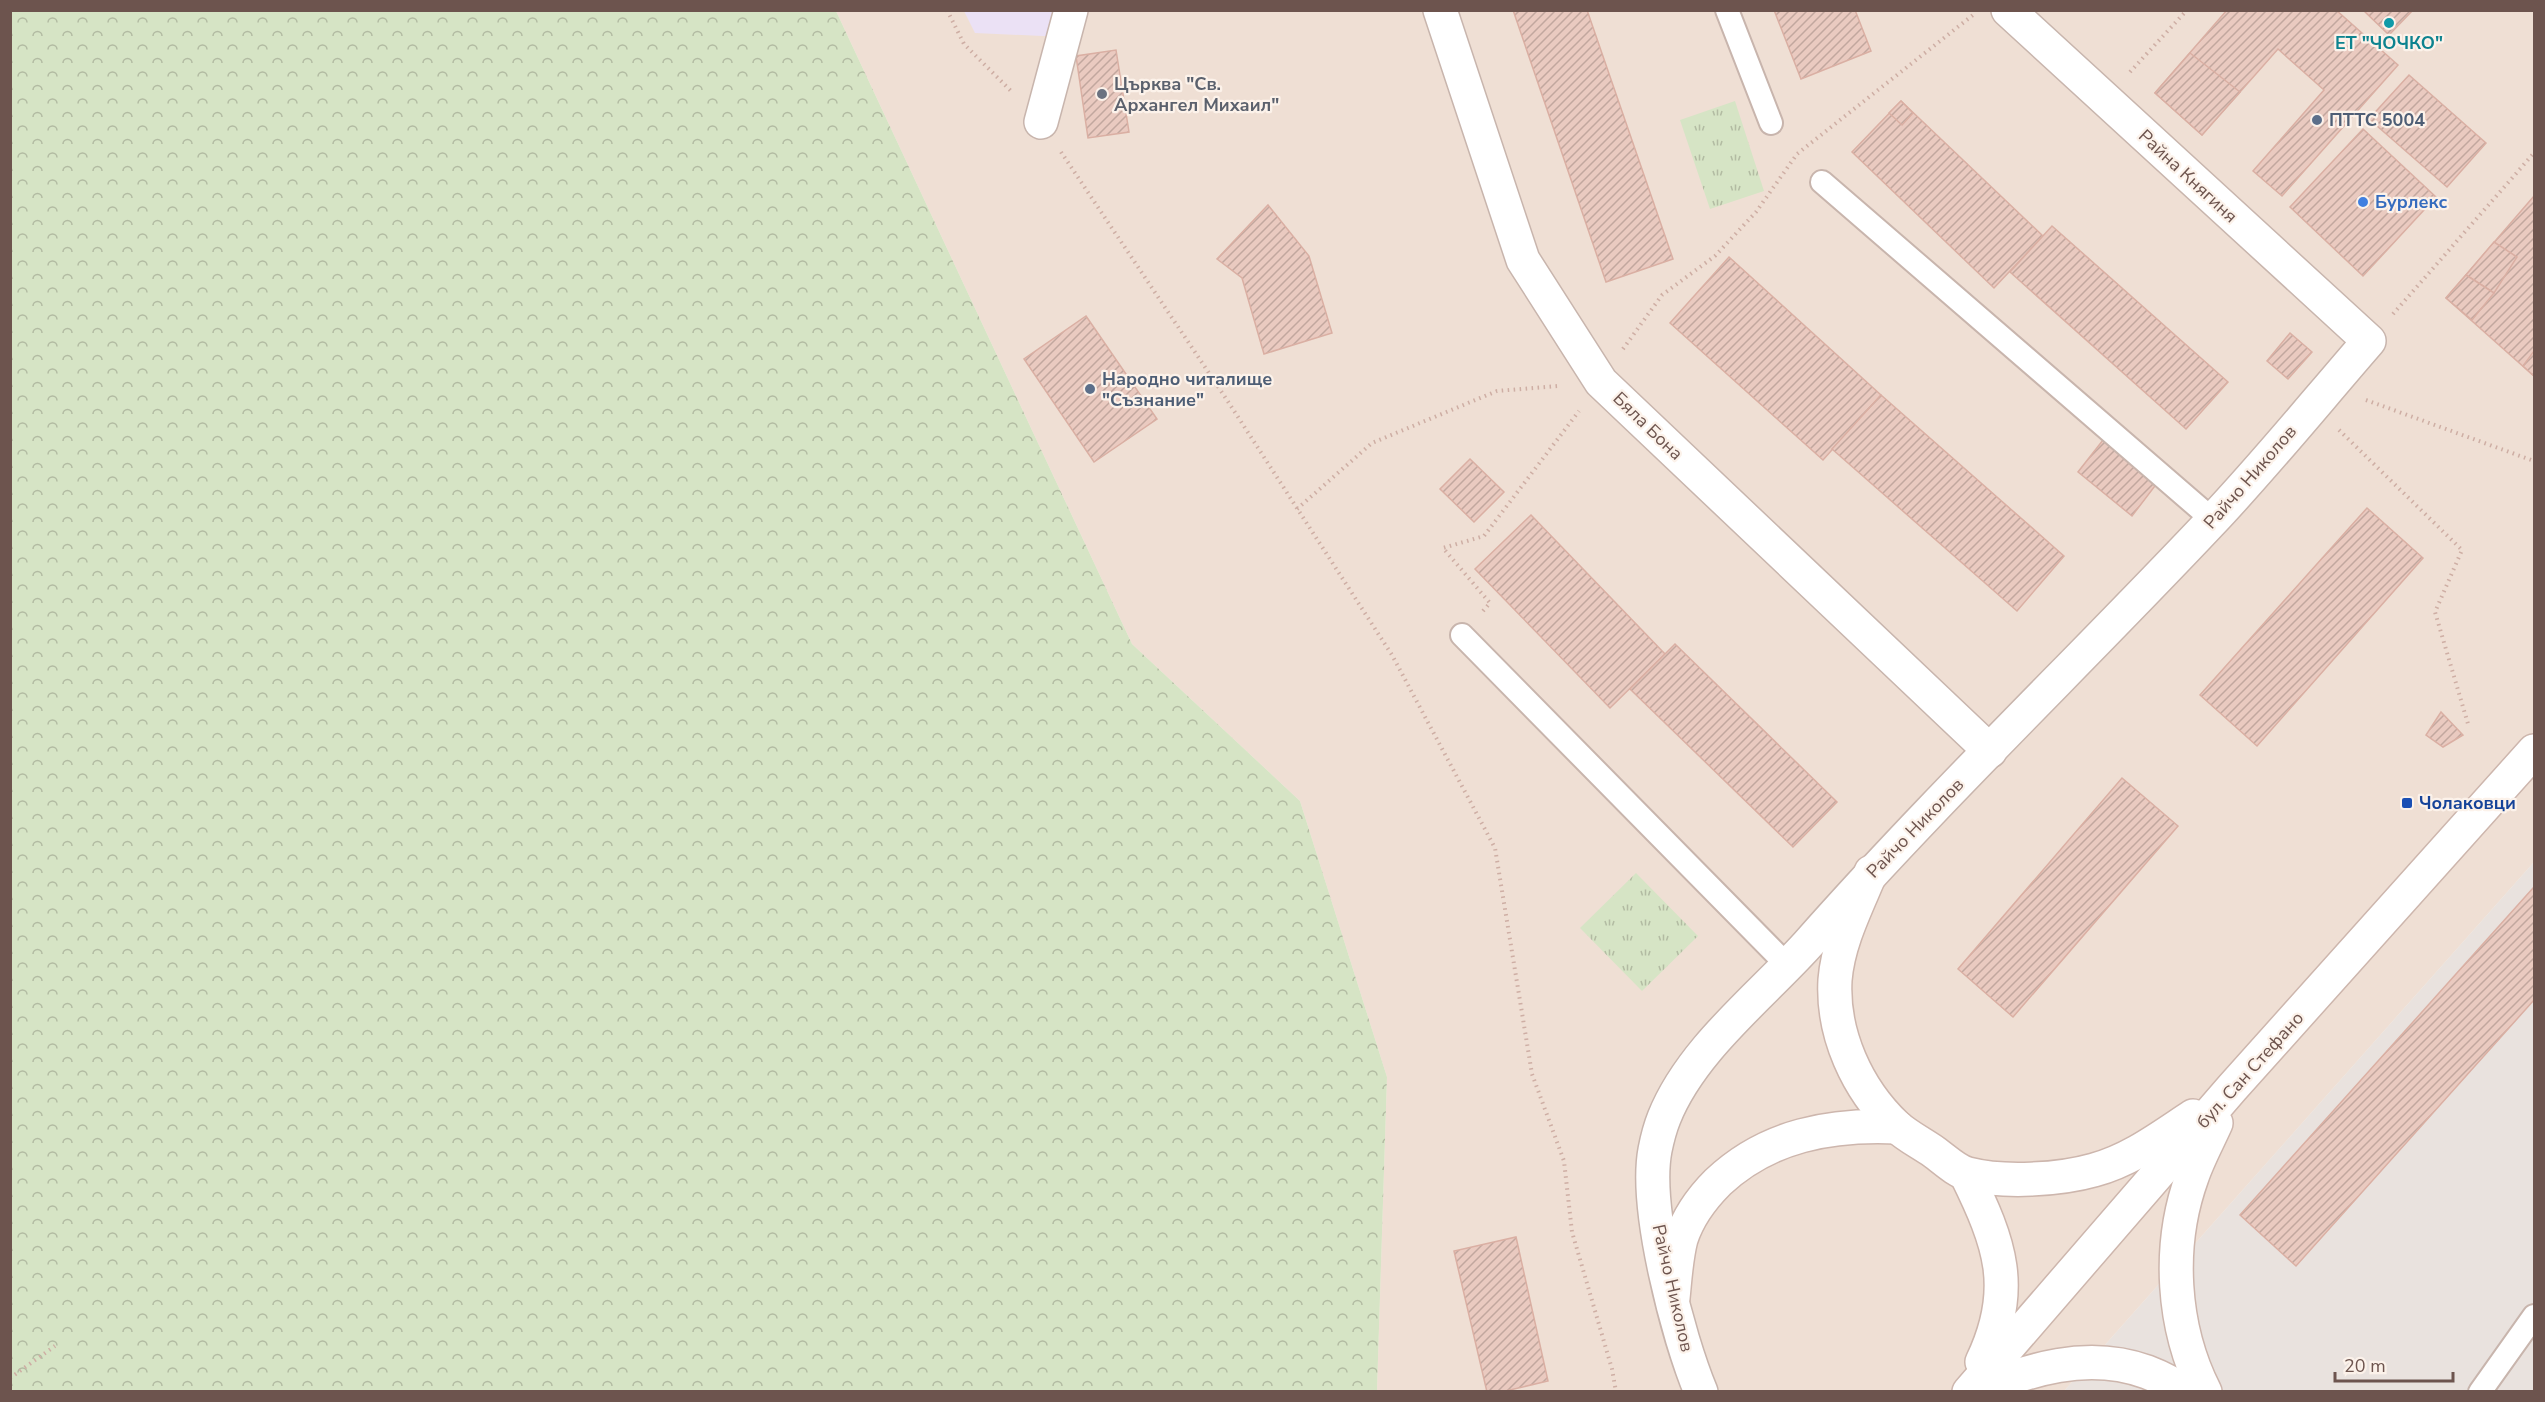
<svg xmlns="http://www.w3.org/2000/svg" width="2545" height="1402" viewBox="0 0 2545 1402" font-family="'Nunito Sans',sans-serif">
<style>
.residential{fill:#efdfd4}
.industrial{fill:#e9e2de}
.education{fill:#ebe1f5}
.grass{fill:url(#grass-tufts)}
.forest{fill:url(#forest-crowns)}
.building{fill:url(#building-hatch);stroke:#daafa3;stroke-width:1.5}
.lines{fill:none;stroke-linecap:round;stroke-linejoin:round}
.service-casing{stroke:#c8b5ad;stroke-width:26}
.minor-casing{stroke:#c8b5ad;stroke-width:36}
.secondary-casing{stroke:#cdb6ad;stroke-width:36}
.path{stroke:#ceaea4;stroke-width:4;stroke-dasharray:1.5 4.5;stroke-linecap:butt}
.service{stroke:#fff;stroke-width:22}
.minor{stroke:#fff;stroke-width:33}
.secondary{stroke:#fff;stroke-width:33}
.culture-dot{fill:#0f9aa8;stroke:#fcf2ea;stroke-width:2}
.worship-dot{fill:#6b7280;stroke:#fcf2ea;stroke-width:2}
.service-dot{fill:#5c6f8a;stroke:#fcf2ea;stroke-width:2}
.shop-dot{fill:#3f7fe0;stroke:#fcf2ea;stroke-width:2}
.transit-dot{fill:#1a4fb4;stroke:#fcf2ea;stroke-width:2}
.labels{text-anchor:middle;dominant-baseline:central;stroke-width:4.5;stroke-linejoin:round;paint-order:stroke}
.culture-label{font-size:18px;font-weight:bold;fill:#0d838f;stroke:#fcf2ea}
.worship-label{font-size:18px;font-weight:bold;fill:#5b616d;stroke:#fcf2ea;text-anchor:start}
.service-label{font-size:18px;font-weight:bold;fill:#4e5e75;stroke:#fcf2ea;text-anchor:start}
.street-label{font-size:18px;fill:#6d544e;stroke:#fcf2ea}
.shop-label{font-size:18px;font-weight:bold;fill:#366cbe;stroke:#fcf2ea;text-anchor:start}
.transit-label{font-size:18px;font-weight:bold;fill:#164399;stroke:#fcf2ea;text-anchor:start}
</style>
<defs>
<pattern id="grass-tufts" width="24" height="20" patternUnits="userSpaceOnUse" patternTransform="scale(1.5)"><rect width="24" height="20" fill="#d6e4c5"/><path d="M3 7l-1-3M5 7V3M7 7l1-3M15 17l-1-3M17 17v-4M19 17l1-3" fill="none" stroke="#b2bba2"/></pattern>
<pattern id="forest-crowns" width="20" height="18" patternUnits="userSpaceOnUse" patternTransform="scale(1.5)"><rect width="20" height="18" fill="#d6e4c5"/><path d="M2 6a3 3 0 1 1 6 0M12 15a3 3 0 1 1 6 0" fill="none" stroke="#b2bba2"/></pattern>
<pattern id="building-hatch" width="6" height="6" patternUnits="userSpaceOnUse" patternTransform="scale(1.5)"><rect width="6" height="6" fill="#eacac0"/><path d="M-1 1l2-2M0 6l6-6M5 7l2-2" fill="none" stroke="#c2a79e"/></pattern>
</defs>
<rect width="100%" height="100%" fill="#f9eee4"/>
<path class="residential" d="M836 11H2534V862L2064 1391H1377L1387 1077 1300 801 1132 644Z"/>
<path class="industrial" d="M2534 862V1391H2064Z"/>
<path class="education" d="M964 11H1071L1064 37 975 33Z"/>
<g class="grass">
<path d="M1735 101 1764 191 1710 209 1680 120Z"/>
<path d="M1636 873 1698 936 1642 991 1580 928Z"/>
</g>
<path class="forest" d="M10 11H836L1132 644 1300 801 1387 1077 1377 1391H11Z"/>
<g class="building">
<path d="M1513 10H1587L1673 259 1606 282Z"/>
<path d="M1774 10H1855L1871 51 1801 79Z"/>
<path d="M2227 10H2336L2398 65 2282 196 2253 171 2324 90 2278 49 2202 135 2155 93Z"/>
<path d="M2363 10H2413L2389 35Z"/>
<path d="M1116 50 1129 132 1088 138 1076 56Z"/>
<path d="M2190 53 2240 92 2202 135 2155 93Z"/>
<path d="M2409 75 2486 143 2447 187 2369 119Z"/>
<path d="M1901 101 2043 236 1994 288 1852 152Z"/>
<path d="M1901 101 1913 113 1902 125 1889 113Z"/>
<path d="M2363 129 2436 197 2363 276 2290 207Z"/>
<path d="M2534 196V376L2446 298Z"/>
<path d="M1268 205 1309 256 1332 333 1264 354 1242 278 1217 259Z"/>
<path d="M2052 226 2228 382 2186 429 2010 272Z"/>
<path d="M2494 242 2517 257 2494 293 2466 275Z"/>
<path d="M1729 257 1881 395 1823 460 1670 323Z"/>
<path d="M2466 275 2494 293 2472 320 2446 298Z"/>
<path d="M1086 316 1157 419 1094 462 1024 359Z"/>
<path d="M2290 333 2312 352 2288 379 2267 361Z"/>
<path d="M2534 351V376L2523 366Z"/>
<path d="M1881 395 2064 556 2017 611 1832 449Z"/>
<path d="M2103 440 2158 482 2132 516 2078 472Z"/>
<path d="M1470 459 1504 492 1474 522 1440 489Z"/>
<path d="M2367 508 2423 558 2257 746 2200 695Z"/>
<path d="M1531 515 1665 654 1610 708 1475 569Z"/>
<path d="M1675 644 1837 802 1793 847 1630 689Z"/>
<path d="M2441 712 2463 735 2443 747 2426 735Z"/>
<path d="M2122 778 2178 826 2013 1017 1958 969Z"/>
<path d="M2534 887V1000L2296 1266 2240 1215Z"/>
<path d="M1516 1237 1548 1381 1501 1392H1487L1454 1251Z"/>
</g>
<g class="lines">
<defs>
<g id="service">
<path d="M1727 10 1771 123"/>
<path d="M1822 182 2213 520"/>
<path d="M1462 635 1788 966"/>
<path d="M2480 1392 2534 1316"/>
</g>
<g id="minor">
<path d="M1440 10 1523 260 1601 382 1990 751"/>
<path d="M1041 122 1071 10"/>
<path d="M1701 1392C1678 1337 1644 1208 1655 1150 1657 1140 1660 1128 1664 1118 1691 1050 1760 997 1808 944 1937 798 2077 664 2210 523 2265 465 2316 402 2369 341L2008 10"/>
</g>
<g id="secondary">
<path d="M1871 872C1857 906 1838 942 1835 980 1832 1034 1857 1089 1896 1126 1907 1136 1921 1143 1934 1152 1944 1159 1956 1171 1968 1174 2003 1183 2059 1180 2094 1170 2131 1160 2161 1137 2193 1116"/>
<path d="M1966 1174C2000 1243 2017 1289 1982 1362"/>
<path d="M1673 1298C1675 1279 1676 1258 1681 1239 1688 1217 1702 1198 1718 1182 1768 1135 1831 1124 1897 1127"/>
<path d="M1969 1392 2232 1088 2534 751"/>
<path d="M1972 1392C2030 1370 2086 1350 2147 1372 2160 1377 2173 1383 2184 1392"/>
<path d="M2205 1392C2172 1327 2167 1246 2192 1177 2198 1159 2208 1141 2216 1123"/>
</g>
</defs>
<use href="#service" class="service-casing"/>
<use href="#minor" class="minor-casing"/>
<use href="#secondary" class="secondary-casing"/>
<g class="path">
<path d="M947 10 964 44 1011 91"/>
<path d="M2130 72 2187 10"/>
<path d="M1061 152 1227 400 1392 655 1495 848 1532 1074 1564 1161 1572 1232 1612 1369 1616 1392"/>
<path d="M2393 314 2534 153"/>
<path d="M1623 349 1662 295 1715 256 1756 212 1797 154 1973 15"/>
<path d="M2366 400 2534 461"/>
<path d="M2339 430 2462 550 2435 612 2468 724"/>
<path d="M1297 509 1372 443 1497 391 1558 386"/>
<path d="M1483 611 1490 603 1443 548 1484 536 1579 411"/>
<path d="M10 1378 55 1346"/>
</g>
<use href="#service" class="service"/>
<use href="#minor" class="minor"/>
<use href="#secondary" class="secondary"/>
</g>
<circle class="culture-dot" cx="2389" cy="23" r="6"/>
<circle class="worship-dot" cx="1102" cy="94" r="6"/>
<g class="service-dot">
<circle cx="2317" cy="120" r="6"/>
<circle cx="1090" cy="389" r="6"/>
</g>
<circle class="shop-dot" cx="2363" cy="202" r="6"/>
<rect class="transit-dot" x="2401" y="797" width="12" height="12" rx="3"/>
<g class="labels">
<g class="culture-label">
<text x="2389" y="43">ЕТ "ЧОЧКО"</text>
</g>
<g class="worship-label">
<text x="1114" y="84">Църква "Св.<tspan x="1114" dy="21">Архангел Михаил"</tspan></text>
</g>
<g class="service-label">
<text x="2329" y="120">ПТТС 5004</text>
<text x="1102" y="379">Народно читалище<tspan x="1102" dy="21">"Съзнание"</tspan></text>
</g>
<g class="street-label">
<text transform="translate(2188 176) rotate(43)">Райна Княгиня</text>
<text transform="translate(1648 426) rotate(44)">Бяла Бона</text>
<text transform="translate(2250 477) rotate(-49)">Райчо Николов</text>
<text transform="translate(1915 828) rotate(-46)">Райчо Николов</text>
<text transform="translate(2250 1070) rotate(-48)">бул. Сан Стефано</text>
<text transform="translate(1673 1288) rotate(77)">Райчо Николов</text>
</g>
<g class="shop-label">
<text x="2375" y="202">Бурлекс</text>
</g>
<g class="transit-label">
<text x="2419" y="803">Чолаковци</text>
</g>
</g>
<rect width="2545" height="1402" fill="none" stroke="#6d544e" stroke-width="24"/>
<path d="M2335 1372v9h118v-9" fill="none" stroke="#6d544e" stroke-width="3"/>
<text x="2344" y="1372" font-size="18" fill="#6d544e" stroke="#fcf2ea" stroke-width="4.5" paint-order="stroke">20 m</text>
</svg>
